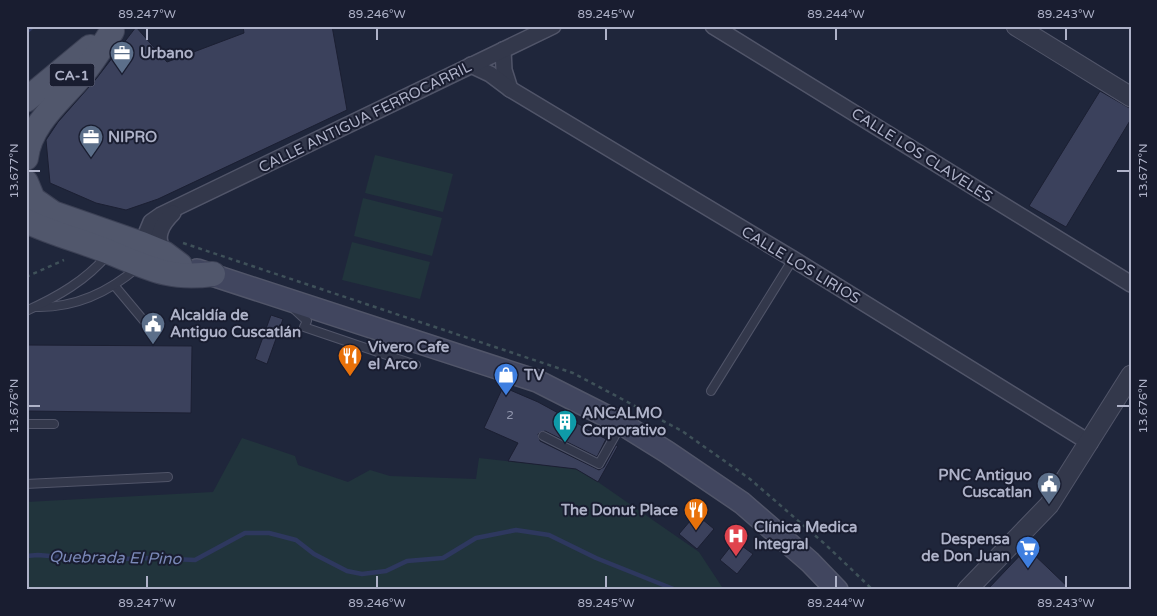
<svg xmlns="http://www.w3.org/2000/svg" width="1157" height="616" viewBox="0 0 1157 616" font-family="'Varela Round',sans-serif">
<style>
.green{fill:#21343c}
.lines{fill:none;stroke-linecap:round;stroke-linejoin:round}
.stream{stroke:#2e385f;stroke-width:4.5}
.building{fill:#3b415c;stroke:#1b1f32}
.service-casing{stroke:#515569;stroke-width:10}
.minor-casing{stroke:#515569;stroke-width:18}
.tertiary-casing{stroke:#515569;stroke-width:21}
.secondary-casing{stroke:#515569;stroke-width:24}
.primary-casing{stroke:#3c4155;stroke-width:26}
.path{stroke:#3f5159;stroke-width:2.5;stroke-dasharray:4 4;stroke-linecap:butt}
.service{stroke:#33384b;stroke-width:8}
.minor{stroke:#33384b;stroke-width:15}
.tertiary{stroke:#33384b;stroke-width:19}
.secondary{stroke:#41465f;stroke-width:21}
.primary{stroke:#51576c;stroke-width:24}
.ticks{fill:none;stroke:#aeb2c8;stroke-width:2}
.labels{text-anchor:middle;dominant-baseline:central;stroke-width:4;stroke-linejoin:round;paint-order:stroke}
.number-label{font-size:12px;fill:#9196ad}
.shield{fill:#191d30;stroke:#81859a;stroke-width:1}
.shield-label{font-size:14px;font-weight:bold;fill:#aeb2c8}
.poi-label{font-size:15px;font-weight:bold;fill:#aeb2c8;stroke:#191d30;text-anchor:start}
.street-label{font-size:15px;fill:#aeb2c8;stroke:#191d30}
.water-label{font-size:16px;font-style:italic;fill:#7a88b7;stroke:#191d30}
.neatline{fill:none;stroke:#aeb2c8;stroke-width:2}
.ticks-label{font-size:12px;text-anchor:middle;fill:#aeb2c8}
</style>
<rect width="100%" height="100%" fill="#1f263b"/>
<g class="green">
<path d="M375 155 453 174 443 212 365 193Z"/>
<path d="M363 198 442 218 432 256 354 236Z"/>
<path d="M352 242 430 262 420 299 342 280Z"/>
<path d="M242 438 295 456 298 465 348 482 370 470 390 476 476 479 479 458 576 469 598 482 699 552 724 590H26V502L213 492Z"/>
</g>
<g class="lines">
<g class="stream">
<path d="M26 32 33 26"/>
<path d="M26 556 38 555 97 560 149 558 195 560 245 533H269L296 540 314 554 347 571 362 574 386 571 407 561 443 558 476 538 516 530 549 535 596 558 676 590"/>
</g>
</g>
<g class="building">
<path d="M243 26H332L347 110 158 199 126 210 96 203 50 183 46 140 58 122 96 79 136 27 167 62 244 33Z"/>
<path d="M1100 91 1131 109V119L1066 227 1029 206Z"/>
<path d="M271 315 283 319 267 364 255 359Z"/>
<path d="M26 345 192 346 191 413 26 411Z"/>
<path d="M503 387 538 402 606 439 597 457 545 431 538 434 540 441 599 470 604 467 616 445 618 446 598 482 576 469 508 461 518 443 484 428Z"/>
<path d="M696 514 714 529 697 549 679 534Z"/>
<path d="M735 541 753 554 737 574 720 560Z"/>
<path d="M1027 548 1071 590H987Z"/>
</g>
<g class="lines">
<defs>
<g id="service">
<path d="M114 285 155 334"/>
<path d="M36 307C74 308 109 292 138 267"/>
<path d="M293 308 307 321 304 327 416 365"/>
<path d="M26 311C57 297 87 280 108 254"/>
<path d="M711 391 793 259"/>
<path d="M26 424H54"/>
<path d="M543 436 599 464 621 425"/>
<path d="M26 484 168 477"/>
</g>
<g id="minor">
<path d="M713 26 1131 284"/>
<path d="M503 50 504 70 510 89"/>
<path d="M471 65 490 74 510 89 793 259 1090 443"/>
<path d="M139 251 151 222 161 215 553 26"/>
<path d="M164 253C154 237 161 225 173 213"/>
</g>
<g id="tertiary">
<path d="M1016 26 1131 97"/>
<path d="M967 590 1049 505 1131 375"/>
</g>
<path id="secondary" d="M197 270 537 381 622 424 667 452 742 503 810 562 837 590"/>
<g id="primary">
<path d="M26 100 90 47"/>
<path d="M26 158C30 124 60 101 81 76 93 62 102 47 112 31"/>
<path d="M26 182 33 199 53 213 142 244 164 253 180 265"/>
<path d="M26 221C53 234 82 241 109 252 149 268 168 280 213 274"/>
</g>
</defs>
<use href="#service" class="service-casing"/>
<use href="#minor" class="minor-casing"/>
<use href="#tertiary" class="tertiary-casing"/>
<use href="#secondary" class="secondary-casing"/>
<use href="#primary" class="primary-casing"/>
<g class="path">
<path d="M183 243 573 373 682 431 750 479 826 545 873 590"/>
<path d="M26 277 64 260"/>
</g>
<use href="#service" class="service"/>
<use href="#minor" class="minor"/>
<use href="#tertiary" class="tertiary"/>
<use href="#secondary" class="secondary"/>
<use href="#primary" class="primary"/>
</g>
<path class="ticks" d="M147 28V40M377 28V40M606 28V40M836 28V40M1066 28V40M28 171H40M1117 171H1130M28 406H40M1117 406H1130M147 576V588M377 576V588M606 576V588M836 576V588M1066 576V588"/>
<defs>
<symbol id="office-pin" viewBox="-11 -11 22 30"><path d="M0 17L-7.5 6A9.5 9.5 0 1 1 7.5 6Z" fill="#5c6f8a" stroke="#191d30"/><path d="M-6-3h4V-5.5h4V-3h4V5H-6ZM-1-4.5V-3h2v-1.5ZM-6 0V1H6V0Z" fill="#fff"/></symbol>
<symbol id="civic-pin" viewBox="-11 -11 22 30"><path d="M0 17L-7.5 6A9.5 9.5 0 1 1 7.5 6Z" fill="#5c6f8a" stroke="#191d30"/><path d="M-.6-6.5H3V-4.5H.6V-3L4-1V1h2V6H-6V1h2V-1L-.6-3ZM-1.2 2.5V6h2.4V2.5Z" fill="#fff"/></symbol>
<symbol id="restaurant-pin" viewBox="-11 -11 22 30"><path d="M0 17L-7.5 6A9.5 9.5 0 1 1 7.5 6Z" fill="#e8710a" stroke="#191d30"/><path d="M-5-6h1v4h1v-4h1v4h1v-4h1v5L-1.5 .5V6h-2V.5L-5-1ZM5-6V6H3V1.5H1.5Q1.5-4 5-6Z" fill="#fff"/></symbol>
<symbol id="shop-pin" viewBox="-11 -11 22 30"><path d="M0 17L-7.5 6A9.5 9.5 0 1 1 7.5 6Z" fill="#3f7fe0" stroke="#191d30"/><path d="M-5-2.5h2.3a2.7 3.5 0 0 1 5.4 0H5L5.5 6h-11ZM-1.5-2.5h3a1.5 2.3 0 0 0-3 0Z" fill="#fff"/></symbol>
<symbol id="building-pin" viewBox="-11 -11 22 30"><path d="M0 17L-7.5 6A9.5 9.5 0 1 1 7.5 6Z" fill="#0f9aa8" stroke="#191d30"/><path d="M-4-6H4V6H1V3H-1V6H-4ZM-2.5-4.3h1.7v1.8h-1.7ZM.8-4.3h1.7v1.8H.8ZM-2.5-1h1.7V.8h-1.7ZM.8-1h1.7V.8H.8Z" fill="#fff"/></symbol>
<symbol id="hospital-pin" viewBox="-11 -11 22 30"><path d="M0 17L-7.5 6A9.5 9.5 0 1 1 7.5 6Z" fill="#e0444e" stroke="#191d30"/><path d="M-5-5h3v3.5h4V-5h3V5h-3V1.5h-4V5h-3Z" fill="#fff"/></symbol>
<symbol id="supermarket-pin" viewBox="-11 -11 22 30"><path d="M0 17L-7.5 6A9.5 9.5 0 1 1 7.5 6Z" fill="#3f7fe0" stroke="#191d30"/><path d="M-6-5.5h2.5l.6 2H6L4.5 2H-2.5L-4.4-4H-6ZM-1.5 3.2a1.3 1.3 0 1 0 .1 0ZM3 3.2a1.3 1.3 0 1 0 .1 0Z" fill="#fff"/></symbol>
</defs>
<g fill-rule="evenodd">
<use href="#office-pin" x="108" y="39" width="28" height="38"/>
<use href="#office-pin" x="77" y="123" width="28" height="38"/>
<use href="#civic-pin" x="139" y="310" width="28" height="38"/>
<use href="#restaurant-pin" x="336" y="342" width="28" height="38"/>
<use href="#shop-pin" x="492" y="361" width="28" height="38"/>
<use href="#building-pin" x="551" y="408" width="28" height="38"/>
<use href="#civic-pin" x="1035" y="470" width="28" height="38"/>
<use href="#restaurant-pin" x="682" y="496" width="28" height="38"/>
<use href="#hospital-pin" x="722" y="522" width="28" height="38"/>
<use href="#supermarket-pin" x="1014" y="534" width="28" height="38"/>
</g>
<g class="labels">
<g class="number-label">
<text x="510" y="415">2</text>
</g>
<rect class="shield" x="49.5" y="63.5" width="45" height="23" rx="4"/>
<g class="shield-label">
<text x="72" y="75">CA-1</text>
</g>
<g class="poi-label">
<text x="140" y="53">Urbano</text>
<text x="108" y="137">NIPRO</text>
<text x="170" y="315">Alcaldía de<tspan x="170" dy="17">Antiguo Cuscatlán</tspan></text>
<text x="368" y="347">Vivero Cafe<tspan x="368" dy="17">el Arco</tspan></text>
<text x="524" y="375">TV</text>
<text x="582" y="413">ANCALMO<tspan x="582" dy="17">Corporativo</tspan></text>
<text x="1032" y="475" text-anchor="end">PNC Antiguo<tspan x="1032" dy="17">Cuscatlan</tspan></text>
<text x="678" y="510" text-anchor="end">The Donut Place</text>
<text x="754" y="527">Clínica Medica<tspan x="754" dy="17">Integral</tspan></text>
<text x="1010" y="539" text-anchor="end">Despensa<tspan x="1010" dy="17">de Don Juan</tspan></text>
</g>
<g class="street-label">
<text transform="translate(365 117) rotate(-26)">CALLE ANTIGUA FERROCARRIL</text>
<text transform="translate(922 155) rotate(32)">CALLE LOS CLAVELES</text>
<text transform="translate(801 265) rotate(31)">CALLE LOS LIRIOS</text>
</g>
<g class="water-label">
<text transform="translate(115 558) rotate(1)">Quebrada El Pino</text>
</g>
</g>
<rect width="1157" height="616" fill="none" stroke="#191d30" stroke-width="55"/>
<rect x="28" y="28" width="1102" height="560" class="neatline"/>
<g class="ticks-label">
<text x="147" y="18">89.247°W</text>
<text x="377" y="18">89.246°W</text>
<text x="606" y="18">89.245°W</text>
<text x="836" y="18">89.244°W</text>
<text x="1066" y="18">89.243°W</text>
<text transform="translate(14 171) rotate(-90)" y="4">13.677°N</text>
<text transform="translate(1143 171) rotate(-90)" y="4">13.677°N</text>
<text transform="translate(14 406) rotate(-90)" y="4">13.676°N</text>
<text transform="translate(1143 406) rotate(-90)" y="4">13.676°N</text>
<text x="147" y="607">89.247°W</text>
<text x="377" y="607">89.246°W</text>
<text x="606" y="607">89.245°W</text>
<text x="836" y="607">89.244°W</text>
<text x="1066" y="607">89.243°W</text>
</g>
</svg>
